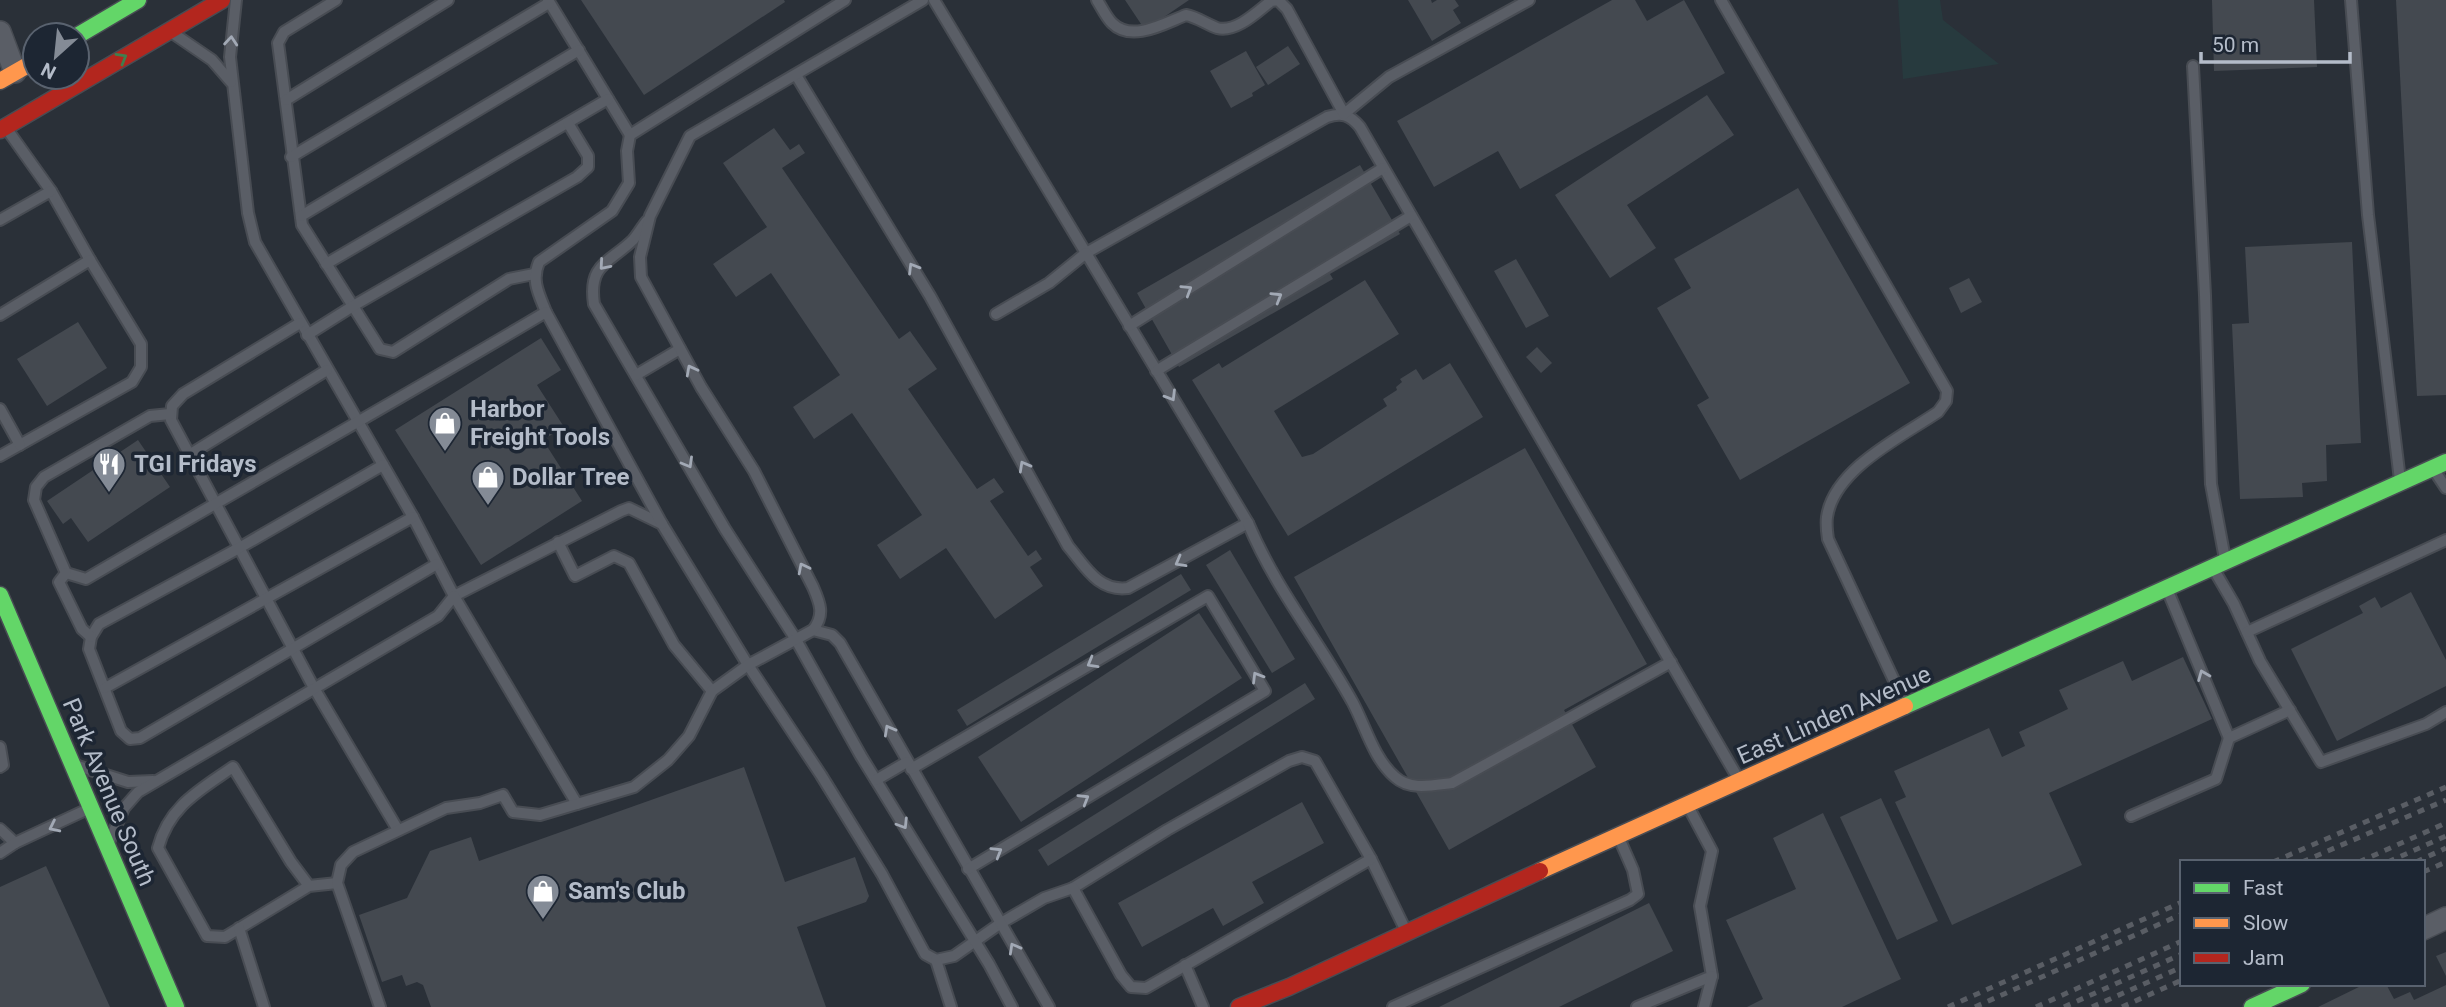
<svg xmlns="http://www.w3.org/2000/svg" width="2446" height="1007" viewBox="0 0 2446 1007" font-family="Roboto,sans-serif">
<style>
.green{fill:#273a3e}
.building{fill:#444950}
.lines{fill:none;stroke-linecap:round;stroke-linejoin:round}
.lane-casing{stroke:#484c53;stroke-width:14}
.street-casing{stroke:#484c53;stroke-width:24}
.fast-casing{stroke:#484c53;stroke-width:19}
.slow-casing{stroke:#484c53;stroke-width:19}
.jam-casing{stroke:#484c53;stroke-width:19}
.lane{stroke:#5a5e66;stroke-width:10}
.street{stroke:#5a5e66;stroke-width:21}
.fast{stroke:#63d668;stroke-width:16}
.slow{stroke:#ff974d;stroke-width:16}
.jam{stroke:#b3261e;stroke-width:16}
.rail{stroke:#595d64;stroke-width:5;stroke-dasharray:7 7;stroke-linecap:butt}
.oneway{stroke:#a2a9b5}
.oneway2{stroke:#407e4e}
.labels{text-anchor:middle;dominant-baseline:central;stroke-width:7;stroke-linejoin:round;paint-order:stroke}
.poi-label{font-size:24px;font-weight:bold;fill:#b4bcc9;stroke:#1d2633;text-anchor:start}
.street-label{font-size:24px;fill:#b4bcc9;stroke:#1d2633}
</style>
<rect width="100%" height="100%" fill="#2a3038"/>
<path class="green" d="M1898 0H1940L1943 20 1999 64 1903 79Z"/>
<g class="building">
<path d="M581 0H784L785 2 644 95Z"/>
<path d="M1125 0H1189L1145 30Z"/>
<path d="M1408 0H1431L1432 3 1437 0H1455L1459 6 1453 10 1461 23 1432 41Z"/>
<path d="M1612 0H1635L1647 21 1684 0 1725 73 1520 189 1498 151 1434 187 1397 121Z"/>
<path d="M2212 0H2314L2317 67 2214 71Z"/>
<path d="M2396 0H2446V395L2417 396Z"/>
<path d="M1288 46 1300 64 1268 85 1256 67Z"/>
<path d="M1246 51 1265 85 1252 93 1253 96 1231 108 1210 71Z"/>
<path d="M1707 95 1734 135 1627 205 1656 248 1610 278 1555 195Z"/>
<path d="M774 128 790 150 799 144 805 153 782 168 899 339 910 331 937 369 908 389 977 489 994 478 1004 492 990 501 1028 556 1036 550 1042 559 1030 567 1043 586 995 619 946 548 900 579 877 545 922 515 852 413 814 439 793 407 840 375 771 273 736 297 713 264 767 227 723 163Z"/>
<path d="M1360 165 1400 234 1330 274 1333 279 1179 367 1137 293Z"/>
<path d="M1798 188 1910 383 1740 480 1697 405 1709 398 1657 308 1691 288 1674 259Z"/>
<path d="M2352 242 2361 443 2326 445 2327 481 2302 483 2303 497 2240 499 2232 324 2249 323 2245 247Z"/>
<path d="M1516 259 1549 316 1526 328 1494 271Z"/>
<path d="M1969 278 1982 302 1961 313 1949 288Z"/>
<path d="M1365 280 1399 334 1274 411 1302 457 1313 454 1387 406 1383 399 1397 390 1396 387 1402 382 1400 379 1416 369 1423 380 1450 363 1483 417 1288 536 1192 380 1219 363 1222 368Z"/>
<path d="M78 322 107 368 47 406 17 359Z"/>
<path d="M541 338 561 370 537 385 564 427 543 440 582 501 481 565 395 430Z"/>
<path d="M1537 347 1552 363 1541 373 1526 357Z"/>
<path d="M138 440 170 487 88 542 71 518 63 524 47 501Z"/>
<path d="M1525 448 1647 664 1564 710 1596 767 1449 850 1294 577Z"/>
<path d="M1230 550 1295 659 1272 673 1206 565Z"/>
<path d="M1181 574 1191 590 967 726 957 710Z"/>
<path d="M2411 592 2446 660V686L2337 741 2291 649 2363 613 2359 606 2375 597 2381 608Z"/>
<path d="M1199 613 1242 678 1021 822 978 757Z"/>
<path d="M2183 657 2212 719 2049 793 2082 865 1952 925 1895 802 1906 797 1894 771 1989 728 2002 757 2025 746 2019 732 2068 709 2059 690 2123 661 2132 681Z"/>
<path d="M1305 683 1315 699 1048 866 1038 850Z"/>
<path d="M744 767 785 882 855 857 869 896 866 902 797 927 826 1007H431L423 985 417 982 406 986 402 975 382 982 359 915 407 898 430 851 471 837 479 861Z"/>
<path d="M1881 798 1938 921 1897 940 1840 817Z"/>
<path d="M1302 802 1324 843 1252 882 1264 903 1223 926 1213 908 1142 947 1118 903Z"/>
<path d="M1823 813 1901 979 1842 1007H1747L1763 999 1726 920 1796 889 1773 838Z"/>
<path d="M46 866 110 1007H0V887Z"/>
<path d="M1649 903 1673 951 1559 1007H1439Z"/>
<path d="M2446 952V976L2436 956Z"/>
<path d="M2365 984H2386L2394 999 2410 992 2414 1000 2446 985V1007H2318Z"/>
</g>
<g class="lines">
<defs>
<g id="lane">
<path d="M236 0 230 57 248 213 255 242 413 517 454 596 621 511 629 508 662 524 748 665 821 775 882 874 925 954 936 960 954 956 1001 923 1044 898 1073 888 1167 830 1289 761 1302 757 1315 761 1371 859 1406 931"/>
<path d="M336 0 284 32 278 43 302 225 380 349 393 352 509 279 534 274"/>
<path d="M548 0 630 135"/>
<path d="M934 0 1086 253 1327 117C1342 112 1350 115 1360 127L1739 780"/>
<path d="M1097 0C1102 8 1106 17 1112 23 1132 43 1165 23 1186 15 1197 17 1206 24 1217 28 1236 33 1257 12 1271 1L1278 0 1287 9 1344 114 1389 77 1529 0"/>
<path d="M1721 0 1947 391 1946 401 1938 412C1901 437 1834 469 1827 517 1826 524 1827 532 1828 539L1905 704"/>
<path d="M2351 0 2368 215 2400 480"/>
<path d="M174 34 212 60 231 82"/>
<path d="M2193 66 2205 295 2211 484 2225 559"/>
<path d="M796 75 930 296 1068 546C1085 566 1098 592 1128 588L1248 523 1086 253 1049 283 996 314"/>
<path d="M286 100 448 0"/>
<path d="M9 132 51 191 90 260"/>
<path d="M291 157 549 3"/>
<path d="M301 216 579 50"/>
<path d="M0 220 51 191"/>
<path d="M647 221C642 227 638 234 633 240 609 263 588 264 594 304L725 529 795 638 861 756 989 964 1012 1007"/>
<path d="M326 264 608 99"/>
<path d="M546 312C539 294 531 281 539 262L612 211 629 183 627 151 630 135 845 0"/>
<path d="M0 315 90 260 141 344V367L132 382 0 456"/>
<path d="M300 323 183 394 172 406 171 420 314 688 398 830"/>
<path d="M1129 326 1383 168"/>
<path d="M307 335 353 306 577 177 588 167V156L568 123"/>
<path d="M1156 371 1411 216"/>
<path d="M636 375 680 349"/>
<path d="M0 409 20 445"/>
<path d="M170 414 150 416 44 477 36 487 34 500 66 573 86 579C239 489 393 403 546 312L662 524"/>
<path d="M189 455 327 370"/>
<path d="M383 465 239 548 99 624 91 637 89 649 121 731 130 739 140 738 437 564"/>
<path d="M2434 470 2446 488"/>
<path d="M1248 523C1276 590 1319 641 1353 703 1366 728 1374 759 1395 777 1410 791 1434 785 1452 783L1671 662"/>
<path d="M558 542 575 576 614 556 629 563 674 645 712 691"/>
<path d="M2213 568 2234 604 2260 661 2321 762 2426 724 2446 712"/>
<path d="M66 573 59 582 82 629 91 637"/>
<path d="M2167 589 2229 738"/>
<path d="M813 630 832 635 840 643 1049 1007"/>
<path d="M2247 632 2446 540"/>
<path d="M105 688 413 517"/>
<path d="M0 747 3 765 0 767"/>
<path d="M78 766 128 782 153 781"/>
<path d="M911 769 1208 596 1265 691 968 869"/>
<path d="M876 780 907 762"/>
<path d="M2131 816 2216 779 2229 738 2290 710"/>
<path d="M0 829 15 843"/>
<path d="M110 840 124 808 138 792 438 616 454 596 577 804"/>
<path d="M0 853 15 843 88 809"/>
<path d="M309 886 291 862 233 767C200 790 169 806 158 848L207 936 225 937 309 886 337 883"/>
<path d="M1073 888 1121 975 1131 987 1146 988 1371 859"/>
<path d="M239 928 264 1007"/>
<path d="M936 960 951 1007"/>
<path d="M1185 965 1203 1007"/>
<path d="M380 1007 337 883 341 865 353 852 446 808 480 803 503 795 513 812 540 815 634 787 668 760 689 736 712 691 748 665 813 630C825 615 820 603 813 587L754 471 701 387 641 277 640 257 650 216 690 136 923 0"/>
<path d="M1393 1007 1630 900 1638 894 1633 870 1619 838"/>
<path d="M1637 1007 1712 976 1700 906 1712 851 1688 806"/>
<path d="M1704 1007 1712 976"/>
</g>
<g id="street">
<path d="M0 32 15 72"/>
<path d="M2423 929 2446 918"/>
</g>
<g id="fast">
<path d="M77 36 138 0"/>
<path d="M0 595 176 1007"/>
<path d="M1905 706 2446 462"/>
<path d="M2252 1007 2302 984"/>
</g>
<g id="slow">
<path d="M0 81 35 61"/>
<path d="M1540 871 1905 706"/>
</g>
<g id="jam">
<path d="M0 130 222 0"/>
<path d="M1239 1007 1289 987 1540 871"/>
</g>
</defs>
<use href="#lane" class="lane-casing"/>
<use href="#street" class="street-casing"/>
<use href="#fast" class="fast-casing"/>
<use href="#slow" class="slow-casing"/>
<use href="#jam" class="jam-casing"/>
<use href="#lane" class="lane"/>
<use href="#street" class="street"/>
<use href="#fast" class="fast"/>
<use href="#slow" class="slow"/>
<use href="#jam" class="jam"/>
<g class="rail">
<path d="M2273 862 2446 787"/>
<path d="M2302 862 2446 800"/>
<path d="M2359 862 2446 823"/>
<path d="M2388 862 2446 836"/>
<path d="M2416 862 2446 848"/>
<path d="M2423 872 2446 862"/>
<path d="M1948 1007 2182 902"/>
<path d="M1975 1007 2182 914"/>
<path d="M2036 1007 2182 941"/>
<path d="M2064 1007 2182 954"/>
<path d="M2092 1007 2182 967"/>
<path d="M2122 1007 2182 980"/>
</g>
</g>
<defs><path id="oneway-chevron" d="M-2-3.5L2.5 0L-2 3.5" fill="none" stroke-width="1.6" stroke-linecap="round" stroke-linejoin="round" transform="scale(1.75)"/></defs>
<g class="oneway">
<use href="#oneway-chevron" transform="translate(231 41) rotate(-85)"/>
<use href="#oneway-chevron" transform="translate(604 265) rotate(131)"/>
<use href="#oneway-chevron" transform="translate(913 268) rotate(-121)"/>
<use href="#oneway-chevron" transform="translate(1187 290) rotate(-32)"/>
<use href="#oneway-chevron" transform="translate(1277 297) rotate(-31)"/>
<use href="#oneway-chevron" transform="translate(691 370) rotate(-118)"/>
<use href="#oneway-chevron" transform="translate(1171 396) rotate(59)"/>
<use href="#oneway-chevron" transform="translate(688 463) rotate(60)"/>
<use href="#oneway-chevron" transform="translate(1024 466) rotate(-119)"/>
<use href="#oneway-chevron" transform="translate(1180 562) rotate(151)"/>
<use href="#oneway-chevron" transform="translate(803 568) rotate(-117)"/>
<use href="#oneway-chevron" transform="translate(1092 663) rotate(150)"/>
<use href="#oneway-chevron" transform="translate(2203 675) rotate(-112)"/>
<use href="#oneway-chevron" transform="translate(1257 677) rotate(-121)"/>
<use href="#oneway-chevron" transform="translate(889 730) rotate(-119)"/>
<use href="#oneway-chevron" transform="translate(1084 799) rotate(-31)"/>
<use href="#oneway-chevron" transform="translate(903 824) rotate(58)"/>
<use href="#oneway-chevron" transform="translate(54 827) rotate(154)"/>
<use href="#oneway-chevron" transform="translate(997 852) rotate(-31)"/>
<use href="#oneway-chevron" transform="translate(1014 948) rotate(-119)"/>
</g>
<use class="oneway2" href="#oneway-chevron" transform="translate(122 58) rotate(-30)"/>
<defs>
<symbol id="shop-pin" viewBox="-11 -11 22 30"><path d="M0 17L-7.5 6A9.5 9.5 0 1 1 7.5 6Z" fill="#848b96" stroke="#1d2633"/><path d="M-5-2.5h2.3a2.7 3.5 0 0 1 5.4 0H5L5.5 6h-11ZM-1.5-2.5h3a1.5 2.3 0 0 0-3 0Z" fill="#fff"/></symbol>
<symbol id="restaurant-pin" viewBox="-11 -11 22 30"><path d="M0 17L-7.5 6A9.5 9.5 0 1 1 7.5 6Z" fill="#848b96" stroke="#1d2633"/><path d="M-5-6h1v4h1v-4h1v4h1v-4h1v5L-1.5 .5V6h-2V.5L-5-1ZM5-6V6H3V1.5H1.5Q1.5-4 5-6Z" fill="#fff"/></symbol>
</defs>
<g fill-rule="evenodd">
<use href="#shop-pin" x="426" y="404" width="38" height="52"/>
<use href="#restaurant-pin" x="90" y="445" width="38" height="52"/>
<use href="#shop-pin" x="469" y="458" width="38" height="52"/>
<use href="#shop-pin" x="524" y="872" width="38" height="52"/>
</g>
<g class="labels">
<g class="poi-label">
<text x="470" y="409">Harbor<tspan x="470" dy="28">Freight Tools</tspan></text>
<text x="134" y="464">TGI Fridays</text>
<text x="512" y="477">Dollar Tree</text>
<text x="568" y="891">Sam's Club</text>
</g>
<g class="street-label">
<text transform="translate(1834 715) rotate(-24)">East Linden Avenue</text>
<text transform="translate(109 792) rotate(67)">Park Avenue South</text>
</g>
</g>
<rect x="2180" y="860" width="245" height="126" fill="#1d2633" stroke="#59626f" stroke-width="2"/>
<rect x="2194" y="883" width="35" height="10" fill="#63d668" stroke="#59626f" stroke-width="2"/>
<text x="2243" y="895" font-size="21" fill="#b4bcc9">Fast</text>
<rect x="2194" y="918" width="35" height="10" fill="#ff974d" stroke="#59626f" stroke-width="2"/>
<text x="2243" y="930" font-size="21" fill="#b4bcc9">Slow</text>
<rect x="2194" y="953" width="35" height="10" fill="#b3261e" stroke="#59626f" stroke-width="2"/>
<text x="2243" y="965" font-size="21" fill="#b4bcc9">Jam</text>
<g transform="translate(56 56) rotate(207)"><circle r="33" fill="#1d2633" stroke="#59626f" stroke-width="2"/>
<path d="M0-5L12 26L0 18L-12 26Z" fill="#848b96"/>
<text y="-10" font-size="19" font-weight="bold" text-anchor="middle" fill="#b4bcc9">N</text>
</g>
<path d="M2201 52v10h149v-10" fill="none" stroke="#b4bcc9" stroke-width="3.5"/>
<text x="2212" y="52" font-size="21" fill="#b4bcc9" stroke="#1d2633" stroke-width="5" paint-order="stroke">50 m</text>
</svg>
